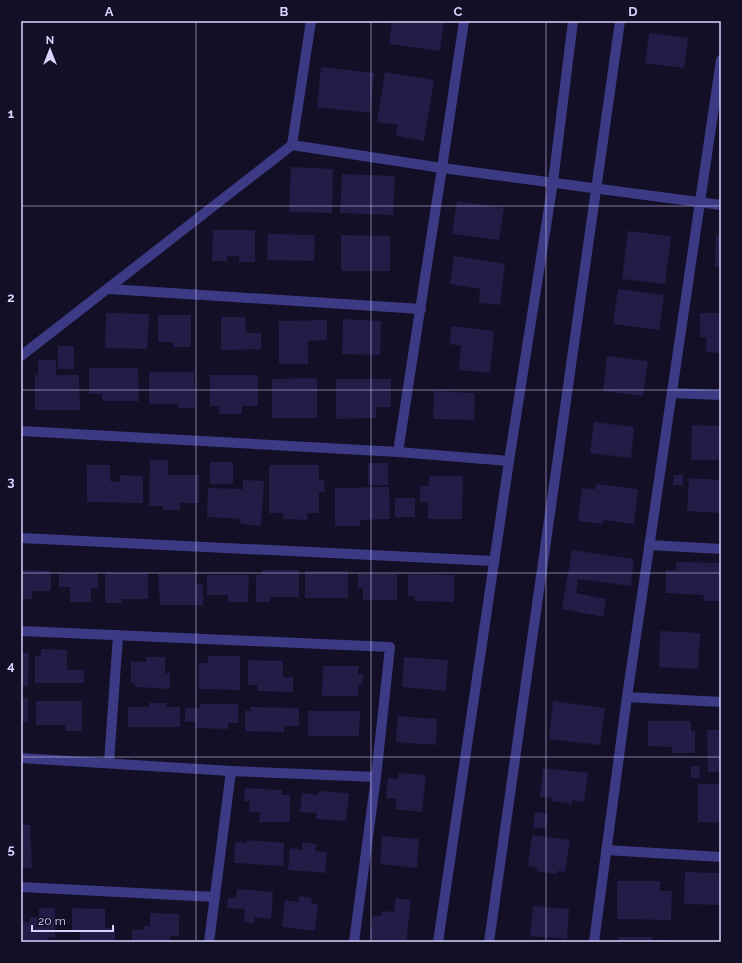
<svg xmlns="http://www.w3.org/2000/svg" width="742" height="963" viewBox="0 0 742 963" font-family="Raleway,sans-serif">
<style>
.building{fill:#241b47}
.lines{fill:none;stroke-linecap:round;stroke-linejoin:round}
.minor{stroke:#3d3a85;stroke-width:10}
.tertiary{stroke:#3d3a85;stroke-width:10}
.grid{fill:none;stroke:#d9d4ff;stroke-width:1;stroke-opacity:0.55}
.neatline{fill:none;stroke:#d9d4ff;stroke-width:1.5}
.grid-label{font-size:13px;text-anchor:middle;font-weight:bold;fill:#d9d4ff}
</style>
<rect width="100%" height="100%" fill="#130f26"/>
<g class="building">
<path d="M392 21H444L440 51 389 44Z"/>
<path d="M649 33 688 38 684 68 645 63Z"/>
<path d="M321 67 374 73 370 113 317 107Z"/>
<path d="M385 72 434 80 424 141 396 136 398 125 377 122Z"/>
<path d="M291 167 333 169 332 213 289 212Z"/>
<path d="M342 174 395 176 393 215 340 213Z"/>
<path d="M457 201 504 208 499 240 452 234Z"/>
<path d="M213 230H255V262H239V256H227V261H212Z"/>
<path d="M628 231 671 236 665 284 622 279Z"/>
<path d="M268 234 315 235 314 261 267 260Z"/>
<path d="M341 235 390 236V271H341Z"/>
<path d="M716 235H721V267H715Z"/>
<path d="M454 256 505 264 500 305 479 303 480 289 450 284Z"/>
<path d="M618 289 664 295 659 330 613 324Z"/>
<path d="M106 313 149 314 147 349 105 348Z"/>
<path d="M700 313H721V353L706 352 707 337H700Z"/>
<path d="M158 315H191V347H173V342H158Z"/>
<path d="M221 317H245L246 333H261V349L221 350Z"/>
<path d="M343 319 381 321 380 355 342 354Z"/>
<path d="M327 320V340L308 341V364H279V321Z"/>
<path d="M451 326 494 331 490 373 459 370 461 346 450 344Z"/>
<rect x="58" y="346" width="16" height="23"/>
<path d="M607 356 648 361 643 396 603 391Z"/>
<path d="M38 360H56V375H79L80 410H35V375H38Z"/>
<path d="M89 368H138L139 401H102V394H89Z"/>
<path d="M149 372H194L195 408H178V404H149Z"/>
<path d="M210 375H258V406H242V414H219V406H210Z"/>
<path d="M317 378V418H272V379Z"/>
<path d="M336 379H391V407H376V418L336 419Z"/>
<path d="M434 391 475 393 474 420 433 419Z"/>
<path d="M594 422 634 427 631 458 590 453Z"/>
<path d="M692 425 721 426V460H691Z"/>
<path d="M150 460H168V475H199V503H180V510H163V506H149Z"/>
<rect x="210" y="462" width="23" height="22"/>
<rect x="368" y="463" width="20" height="22"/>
<path d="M87 465H110V481L120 482V475L143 476V503L87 502Z"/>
<path d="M269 465H319V480H324L325 492H319V513H307V520L283 519V513H269Z"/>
<path d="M674 475H683V485H673Z"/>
<path d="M429 476H463L462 519H428V502H420V486H429Z"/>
<path d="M689 478 721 480V513L687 511Z"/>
<path d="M243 480 264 481 261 526 240 524 241 519 207 517 208 488 243 489Z"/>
<path d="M596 484 638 489 634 524 604 520 603 524 578 521 582 488 595 489Z"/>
<path d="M389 487 390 519 360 520V526H335V488Z"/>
<rect x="395" y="498" width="20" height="19"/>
<path d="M572 550 634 559 631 586 578 579 576 593 606 599 603 617 562 609Z"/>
<path d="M676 562 721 563V601H703L704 595 666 593V570H676Z"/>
<path d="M21 570 51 571V591H32V599H21Z"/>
<path d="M262 570H299V597H270V602H256V575H262Z"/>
<rect x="305" y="571" width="43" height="27"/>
<path d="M59 573H98V588H91V602H70V587H59Z"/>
<path d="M105 573H148V599H122V603H105Z"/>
<path d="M158 574H196V584H203V605H160Z"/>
<path d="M358 574H397V600H363V588H358Z"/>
<path d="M408 574 454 575V602L415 601V596H408Z"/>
<path d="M207 575H249L248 602H228V595H207Z"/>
<path d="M660 631 700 633 698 669 659 667Z"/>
<path d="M41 649 67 650V670H84V683H35V656H41Z"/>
<path d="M21 653H29L28 686H21Z"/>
<path d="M208 656H240V690L199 689V663H208Z"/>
<path d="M146 657H165V673H170V689L135 687V683H131V661L146 662Z"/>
<path d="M404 657 448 660 446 691 402 687Z"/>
<path d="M248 660 283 661V677H293V692L257 691V685H248Z"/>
<path d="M323 666H359L358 674H363L362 685H358V696H322Z"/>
<rect x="21" y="698" width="7" height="24"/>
<path d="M36 701H82V731H65V725H36Z"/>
<path d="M553 701 605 708 600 745 549 739Z"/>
<path d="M149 703H166V707H180V727H128V707H149Z"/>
<path d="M200 704H238V723H228V729L195 728V722H185V708H200Z"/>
<path d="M250 707 299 708V726H284V732L245 731V711H250Z"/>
<path d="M308 711H360L359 736H308Z"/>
<path d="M398 716 437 719 436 745 396 742Z"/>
<path d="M648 721H691V731H695V753H672V747L648 746Z"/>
<path d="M707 730H721V772H708Z"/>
<path d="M691 766H699L700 778H691Z"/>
<path d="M543 768 588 773 584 802 572 800V804L552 801V798L540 797Z"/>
<path d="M399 773 426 775 422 812 396 809V799L386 798 388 778 398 779Z"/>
<path d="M698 784H721V823L698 822Z"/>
<path d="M245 788 282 790 281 795H290V822H259L260 812H249L250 801H244Z"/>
<path d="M319 791 349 793 346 821 316 819 317 813 300 812 302 793 318 795Z"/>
<path d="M535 812 548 814 546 829 533 827Z"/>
<path d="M21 825H30L32 868H21Z"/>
<path d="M532 835 570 840 565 872 557 871V874L537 871 538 868 528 866Z"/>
<path d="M382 836 419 839 417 868 380 864Z"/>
<path d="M247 840 284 843 283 866 234 863 235 842 247 843Z"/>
<path d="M302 842 316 844 315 851 327 852 325 873 288 870 290 848 302 850Z"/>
<path d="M685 872 721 873V905L684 904Z"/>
<path d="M617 881H660V891H672L671 920 617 919Z"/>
<path d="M237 889 273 892 271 919 255 917 254 923 244 922 245 909 227 908 228 898H236Z"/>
<path d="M299 896 312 898 311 903 318 904 315 931 282 927 285 900 299 902Z"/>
<path d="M396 898 411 900 406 942 370 939 373 915 381 916 382 911 394 912Z"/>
<path d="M533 906 569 909 567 939 530 936Z"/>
<path d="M39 908H55V938L49 937 48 941 21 940V922H29L30 917 39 918Z"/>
<path d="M72 908 105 909V928H115V942H80V932H72Z"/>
<path d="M150 913 179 914V936H170V942H132V930H143V926H150Z"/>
<path d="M618 937H652V940H668V942H618Z"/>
</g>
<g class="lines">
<g class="minor">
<path d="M292 145 311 21"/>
<path d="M109 289 421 309"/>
<path d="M21 356 292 145 442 168 464 21"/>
<path d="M672 393 721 395"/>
<path d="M21 431 398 452 442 168 721 205"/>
<path d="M398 452 509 461"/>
<path d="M21 538 494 561"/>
<path d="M649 545 721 549"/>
<path d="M21 631 390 647 376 777 354 942"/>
<path d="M627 697 721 702"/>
<path d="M21 758 231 771 376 777"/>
<path d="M109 763 118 635"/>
<path d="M606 850 721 857"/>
<path d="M21 887 215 897"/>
<path d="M209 942 231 771"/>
<path d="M594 942 627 697 700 202"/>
</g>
<g class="tertiary">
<path d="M700 202 721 60"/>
<path d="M438 942 509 461 553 182 573 21"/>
<path d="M489 942 620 21"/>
</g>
</g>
<path class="grid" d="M196 21V942M371 21V942M546 21V942M21 206H721M21 390H721M21 573H721M21 757H721"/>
<rect width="742" height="963" fill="none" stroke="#130f26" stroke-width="44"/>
<g transform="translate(50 50)" stroke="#130f26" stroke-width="3" paint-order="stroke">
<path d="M0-3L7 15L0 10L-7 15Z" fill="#d9d4ff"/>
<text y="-6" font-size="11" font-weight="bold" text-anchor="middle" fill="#d9d4ff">N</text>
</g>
<path d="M32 925v6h81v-6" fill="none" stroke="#d9d4ff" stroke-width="2"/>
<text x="38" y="925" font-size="12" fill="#d9d4ff" stroke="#130f26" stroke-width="3" paint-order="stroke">20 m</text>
<rect x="22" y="22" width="698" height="919" class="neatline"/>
<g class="grid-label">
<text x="109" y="16">A</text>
<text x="284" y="16">B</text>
<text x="458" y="16">C</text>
<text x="633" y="16">D</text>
<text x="11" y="118">1</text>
<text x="11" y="302">2</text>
<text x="11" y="486">3</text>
<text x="11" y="670">4</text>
<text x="11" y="854">5</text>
</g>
</svg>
